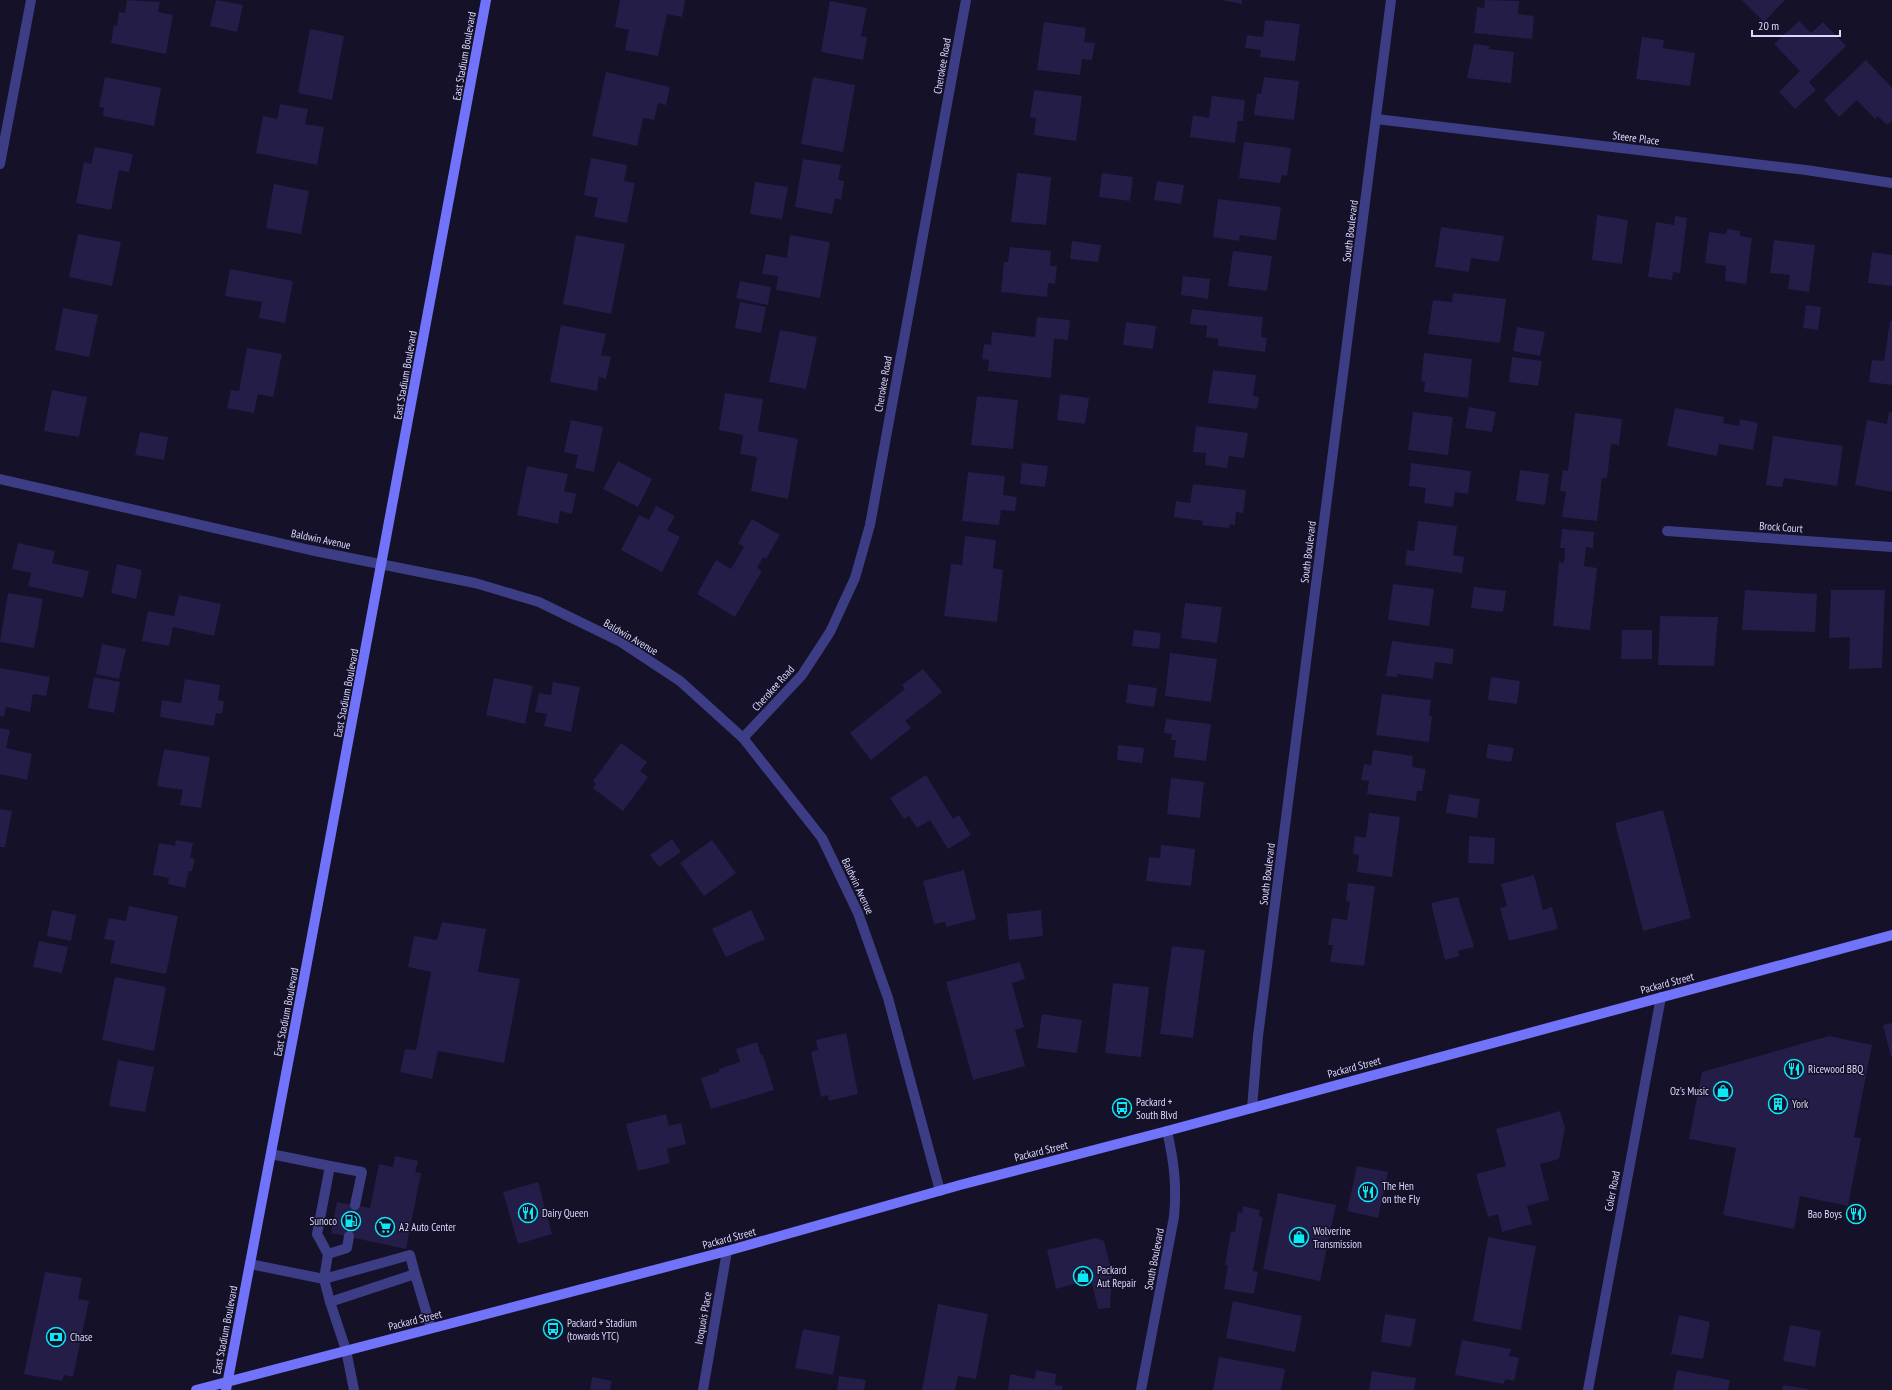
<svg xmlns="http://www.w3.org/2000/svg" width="1892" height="1390" viewBox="0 0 1892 1390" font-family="'PT Sans Narrow',sans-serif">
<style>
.building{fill:#241d48}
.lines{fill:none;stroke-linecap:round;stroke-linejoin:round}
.service{stroke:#3d3d85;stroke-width:10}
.minor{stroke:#3d3d85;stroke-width:10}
.secondary{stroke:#7273fb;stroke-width:10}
.labels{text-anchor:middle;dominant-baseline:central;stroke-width:3;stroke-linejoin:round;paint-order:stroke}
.street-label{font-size:11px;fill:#dbd8fe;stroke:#141128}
.poi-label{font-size:11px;fill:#dbd8fe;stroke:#141128;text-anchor:start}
</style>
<rect width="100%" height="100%" fill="#141128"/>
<g class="building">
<path d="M127 0 160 2 158 12 173 15 166 54 111 43 114 25 117 26 119 12 125 13Z"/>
<path d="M216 0 243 5 237 32 210 26Z"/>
<path d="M620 0H685L682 17 667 14 658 56 625 50 629 30 615 27Z"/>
<path d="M1221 0H1242V4Z"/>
<path d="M1485 0 1519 1 1518 14 1534 16 1532 39 1474 33 1477 7 1484 8Z"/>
<path d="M1742 0H1785L1764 22Z"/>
<path d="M830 1 867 8 861 36 867 37 863 60 821 52Z"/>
<path d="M1265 20 1300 24 1295 61 1260 57 1261 50 1245 48 1247 35 1263 37Z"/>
<path d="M1799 21 1811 33 1823 22 1846 46 1809 82 1816 90 1795 109 1779 92 1800 71 1774 44Z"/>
<path d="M1044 22 1086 28 1084 42 1095 43 1092 60 1082 59 1080 75 1037 70Z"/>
<path d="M310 29 344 36 332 100 298 93Z"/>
<path d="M1642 37 1664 40 1663 48 1695 53 1690 86 1636 79Z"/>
<path d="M1474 44 1490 46 1489 49 1514 52 1511 83 1467 78Z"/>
<path d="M1866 60 1892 88V121L1887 125 1878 116 1875 119 1857 100 1839 117 1824 100Z"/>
<path d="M606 72 670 87 666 105 658 103 654 120 643 118 637 146 592 136Z"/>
<path d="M105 77 161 88 154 126 103 116 104 108 99 107Z"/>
<path d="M813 77 855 85 843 152 801 144Z"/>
<path d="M1264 77 1299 81 1294 120 1254 115 1257 94H1261Z"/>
<path d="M1034 90 1082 96 1076 141 1034 135 1036 118 1030 117Z"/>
<path d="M1212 96 1245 100 1243 121H1238L1235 143 1190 137 1193 115 1209 118Z"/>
<path d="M280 104 308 109 305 124 324 127 317 165 256 153 263 116 277 119Z"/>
<path d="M1244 142 1291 148 1287 176 1282 175 1280 183 1239 178Z"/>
<path d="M95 147 133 154 129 172 119 170 111 210 76 203 84 162 91 164Z"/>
<path d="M591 158 627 165 624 181 635 183 627 223 594 217 598 198 584 195Z"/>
<path d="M803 159 841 165 838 180 844 181 841 200 835 198 832 214 795 207Z"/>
<path d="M1017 173 1051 177 1046 225 1011 222Z"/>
<path d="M1102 173 1133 177 1130 201 1099 197Z"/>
<path d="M1157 181 1184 185 1181 204 1154 200Z"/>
<path d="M755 182 788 187 782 219 750 214Z"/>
<path d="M274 184 309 191 301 234 266 228Z"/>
<path d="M1218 199 1281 207 1276 240 1240 235 1239 241 1213 237Z"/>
<path d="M1597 215 1628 220 1622 264 1592 260Z"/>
<path d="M1675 216 1687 218 1680 273 1673 272 1672 280 1648 277 1656 222 1674 225Z"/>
<path d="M1441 227 1504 236 1499 262 1471 258 1469 272 1435 267Z"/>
<path d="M1727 229 1740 231V236L1752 238 1746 284 1725 281 1726 266 1705 263 1709 232 1726 234Z"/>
<path d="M78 234 121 242 112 286 69 277Z"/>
<path d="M576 235 625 244 611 314 563 304Z"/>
<path d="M790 235 830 242 820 298 776 290 778 276 762 274 766 254 787 258Z"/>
<path d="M1774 240 1815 245 1809 292 1788 289 1790 275 1770 273Z"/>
<path d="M1072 241 1101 245 1098 262 1070 259Z"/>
<path d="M1010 247 1051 251 1050 266H1057L1055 284 1048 283 1047 297 1001 292 1004 262H1008Z"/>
<path d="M1233 251 1272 256 1267 291 1228 286Z"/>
<path d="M1872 252 1892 255V286L1868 283Z"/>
<path d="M230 269 293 281 285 323 259 318 262 302 225 296Z"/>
<path d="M1183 276 1210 279 1208 299 1181 295Z"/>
<path d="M740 281 771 287 768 305 736 298Z"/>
<path d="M1453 293 1506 299 1500 343 1428 334 1433 300 1452 302Z"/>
<path d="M740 302 766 307 761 333 735 328Z"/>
<path d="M1806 305 1821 307 1818 330 1803 328Z"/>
<path d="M63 308 98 315 89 357 55 350Z"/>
<path d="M1192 309 1263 317 1261 337 1267 338 1265 352 1218 346V339L1206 337 1207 326 1190 324Z"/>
<path d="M1037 317 1070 320 1068 340 1054 339 1051 378 988 371 989 360 982 359 984 344 991 345 992 332 1035 337Z"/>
<path d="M1890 321H1892V385L1869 382 1872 360 1884 361Z"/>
<path d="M1126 322 1156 326 1153 349 1123 345Z"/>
<path d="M561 325 606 334 601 355 611 357 606 379 599 377 597 391 550 382Z"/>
<path d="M1517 327 1545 332 1540 356 1513 351Z"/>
<path d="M780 330 817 337 806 389 769 382Z"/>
<path d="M247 348 282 354 273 397 258 394 254 413 227 408 231 390 239 391Z"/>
<path d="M1424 353 1472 359 1468 398 1424 392 1425 382 1421 381Z"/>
<path d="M1512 357 1542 361 1538 386 1509 382Z"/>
<path d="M1213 370 1256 375 1253 396 1259 397 1257 409 1208 403Z"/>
<path d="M52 390 87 397 79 437 44 431Z"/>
<path d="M725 393 763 399 758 431 798 439 788 499 751 491 757 457 740 454 743 435 719 430Z"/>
<path d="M1060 394 1089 398 1085 424 1057 420Z"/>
<path d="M977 396 1018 400 1013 449 971 445Z"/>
<path d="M1469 407 1496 412 1492 432 1465 428Z"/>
<path d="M1675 408 1724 417 1723 423 1739 426 1740 419 1758 423 1753 450 1719 444 1717 456 1667 446Z"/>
<path d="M1413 412 1453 417 1448 455 1408 450Z"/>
<path d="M1889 412H1892V492L1855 485 1867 420 1887 424Z"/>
<path d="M1575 413 1622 419 1619 445 1611 444 1607 478H1602L1597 521 1562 517 1566 492 1560 491 1563 470 1568 471Z"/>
<path d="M571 420 603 427 594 472 575 468 578 455 564 452Z"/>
<path d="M1196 426 1248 433 1244 458 1229 456 1227 468 1205 465 1206 453 1193 452Z"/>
<path d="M140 432 168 437 164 460 135 455Z"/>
<path d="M1773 436 1843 446 1837 486 1784 478 1782 487 1766 485Z"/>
<path d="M618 461 652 479 638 507 603 489Z"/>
<path d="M1022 463 1048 466 1045 487 1020 484Z"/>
<path d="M1411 463 1471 471 1468 494 1455 492 1453 507 1424 503 1426 488 1409 486Z"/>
<path d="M527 466 568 474 564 491 576 494 572 514 560 511 558 524 517 515Z"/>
<path d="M1520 470 1549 474 1545 505 1516 501Z"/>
<path d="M968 472 1005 476 1003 495 1017 497 1015 511 1001 510 999 525 962 521Z"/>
<path d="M1193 484 1246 490 1243 513 1236 512 1235 525 1230 524 1229 528 1202 525 1203 521 1174 517 1176 501 1190 503Z"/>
<path d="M656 506 675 516 667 530 680 537 662 572 621 550 639 515 649 520Z"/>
<path d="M752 519 780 535 766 559 763 557 757 568 762 571 735 617 697 594 716 560 731 569 744 547 738 543Z"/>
<path d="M1418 521 1457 526 1453 555 1464 557 1462 573 1405 565 1407 550 1414 551Z"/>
<path d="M1562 529 1594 532 1593 548 1586 547 1584 566 1597 568 1590 630 1553 626 1559 562 1564 563 1565 548H1560Z"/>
<path d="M965 536 996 540 993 568 1003 570 997 622 944 616 951 564 962 565Z"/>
<path d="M18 543 55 551 52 563 89 571 83 598 28 586 31 573 12 569Z"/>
<path d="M117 564 142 570 136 599 111 593Z"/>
<path d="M1393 584 1434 589 1429 626 1388 620Z"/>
<path d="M1474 587 1506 591 1503 612 1471 608Z"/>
<path d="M1745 590 1817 594 1815 632 1742 630Z"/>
<path d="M1831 590H1885L1882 668 1849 669 1850 637 1829 638Z"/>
<path d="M8 593 43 599 34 648 0 642Z"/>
<path d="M179 595 221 604 214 636 173 627 169 646 142 641 148 611 174 616Z"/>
<path d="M1185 603 1222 607 1217 643 1181 638Z"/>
<path d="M1660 616 1718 617 1714 666 1658 665Z"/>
<path d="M1134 630 1161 633 1159 649 1132 646Z"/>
<path d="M1622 630H1652V659H1621Z"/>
<path d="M1392 641 1454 649 1452 664 1435 662 1433 679 1397 674V677L1386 676Z"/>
<path d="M102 644 126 649 119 679 96 674Z"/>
<path d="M1170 653 1217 659 1211 702 1165 696Z"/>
<path d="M0 668 50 677 46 696 33 694 30 712 6 707 4 717 0 716Z"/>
<path d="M923 669 942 692 905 721 911 728 871 760 850 733 905 689 902 685Z"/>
<path d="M94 677 120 682 114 713 88 708Z"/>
<path d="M1491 677 1520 681 1517 704 1488 700Z"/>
<path d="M494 678 533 686 525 724 486 715Z"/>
<path d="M185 679 220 685 218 700 224 701 222 714 216 713 214 726 160 717 162 700 181 703Z"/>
<path d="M553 682 580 687 571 732 544 726 547 714 535 712 539 693 551 695Z"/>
<path d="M1128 684 1157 688 1154 707 1126 703Z"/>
<path d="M1382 694 1431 700 1429 716H1432L1429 742 1376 735Z"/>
<path d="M1166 719 1211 724 1206 761 1174 757 1176 740H1171L1172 734 1164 733Z"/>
<path d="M0 728 10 730 6 748 32 754 27 780 0 774Z"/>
<path d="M621 743 647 762 640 771 648 777 623 811 593 788 596 784 593 781Z"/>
<path d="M1488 744 1514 748 1511 762 1486 758Z"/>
<path d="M1118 745 1144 748 1142 763 1117 760Z"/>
<path d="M164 749 210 757 201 808 180 805 183 790 157 786Z"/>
<path d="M1373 750 1413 756 1412 767 1426 769 1422 791H1417L1416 801 1367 794 1369 781 1361 780 1364 764 1371 765Z"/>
<path d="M926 775 953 819 959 815 971 835 948 849 930 820 917 828 909 816 904 819 890 798Z"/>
<path d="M1171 778 1204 782 1200 818 1167 814Z"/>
<path d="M1449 794 1480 799 1477 818 1446 813Z"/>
<path d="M0 809 12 811 5 847H0Z"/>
<path d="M1663 810 1691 918 1643 931 1615 823Z"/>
<path d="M1369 813 1400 817 1392 877 1357 872 1359 855 1353 854 1355 836 1366 838Z"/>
<path d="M1469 836 1495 838 1494 864 1468 863Z"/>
<path d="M672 839 681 852 659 867 650 855Z"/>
<path d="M176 840 193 843 190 858 195 859 192 871H189L185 888 168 884 169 878 153 875 159 843 175 846Z"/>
<path d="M712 840 736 873 704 896 680 863Z"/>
<path d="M1161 845 1195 849 1191 886 1146 881 1149 857 1160 858Z"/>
<path d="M964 870 976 919 946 927 945 922 934 924 923 881Z"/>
<path d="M1534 875 1543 910 1552 907 1558 929 1509 941 1500 908 1507 906 1501 884Z"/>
<path d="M1348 883 1375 886 1364 966 1330 962 1333 945H1328L1332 918 1347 920 1350 902 1346 901Z"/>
<path d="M1458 897 1474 947 1458 951 1459 956 1445 960 1431 903Z"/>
<path d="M129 906 178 916 166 974 110 963 115 941 104 939 109 918 126 921Z"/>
<path d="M52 910 76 915 71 941 47 936Z"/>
<path d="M751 910 765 939 726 957 712 929Z"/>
<path d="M1041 910 1043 936 1009 940 1007 914Z"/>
<path d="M442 922 486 929 478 972 520 979 504 1063 438 1051 432 1079 400 1072 405 1049 416 1050 431 972 408 967 414 936 437 940Z"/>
<path d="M39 941 68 947 62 973 33 967Z"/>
<path d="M1172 946 1205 950 1193 1038 1160 1034Z"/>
<path d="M1020 962 1025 979 1012 983 1024 1027 1015 1030 1025 1066 973 1080 946 982Z"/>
<path d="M115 977 166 987 154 1051 102 1040Z"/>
<path d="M1113 983 1149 987 1141 1057 1105 1053Z"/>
<path d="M1042 1014 1082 1020 1077 1053 1037 1048Z"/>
<path d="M1892 1023V1057H1891L1883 1025Z"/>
<path d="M846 1033 858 1094 829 1101 828 1095 821 1097 811 1052 818 1050 816 1040Z"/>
<path d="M1829 1036 1872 1045 1854 1137 1861 1138 1848 1206 1800 1196 1794 1229 1723 1215 1736 1148 1689 1139 1702 1072Z"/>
<path d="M757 1042 761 1055H763L774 1090 711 1109 701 1078 719 1072V1069L740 1062 736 1049Z"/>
<path d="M118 1060 154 1067 145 1112 109 1106Z"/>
<path d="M1560 1111 1565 1128 1559 1159 1540 1164 1549 1200 1527 1206 1532 1224 1502 1232 1498 1214 1488 1217 1476 1174 1506 1166 1496 1129Z"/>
<path d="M666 1114 669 1126 681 1123 686 1144 667 1149 670 1163 638 1171 626 1124Z"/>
<path d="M395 1156 418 1161 415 1172 421 1173 406 1249 331 1233 337 1202 370 1208 379 1164 393 1167Z"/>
<path d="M1357 1166 1388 1172 1378 1218 1347 1211Z"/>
<path d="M538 1182 552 1234 518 1244 503 1192Z"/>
<path d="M1278 1193 1336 1205 1320 1281 1263 1269Z"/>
<path d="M1243 1206 1260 1210 1259 1216 1263 1217 1253 1271 1258 1272 1254 1294 1224 1289 1228 1265H1225L1231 1231 1235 1232 1238 1212 1242 1213Z"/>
<path d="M1488 1237 1536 1246 1521 1330 1473 1321Z"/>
<path d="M1096 1238 1104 1241 1112 1273 1110 1308 1098 1309 1091 1279 1056 1289 1047 1250Z"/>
<path d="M45 1272 82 1278 78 1299 89 1301 73 1377 64 1375 62 1381 24 1374Z"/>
<path d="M1233 1301 1302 1316 1295 1352 1226 1338Z"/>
<path d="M938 1304 988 1314 976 1379 958 1376 955 1390H922Z"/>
<path d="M1385 1314 1416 1319 1411 1347 1381 1342Z"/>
<path d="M1679 1315 1710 1322 1703 1359 1671 1354Z"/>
<path d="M1790 1325 1821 1331 1815 1367 1783 1361Z"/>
<path d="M803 1329 840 1336 833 1375 795 1368Z"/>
<path d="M1462 1340 1511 1349 1509 1356 1519 1358 1514 1381 1505 1379 1504 1384 1455 1375Z"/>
<path d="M1219 1357 1285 1369 1281 1390H1213Z"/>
<path d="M1036 1370 1056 1374 1055 1385 1063 1386 1062 1390H1008L1010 1374 1035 1379Z"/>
<path d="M1677 1370 1730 1380 1728 1390H1673Z"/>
<path d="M1372 1371 1416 1378 1414 1390H1369Z"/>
<path d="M839 1376 866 1380 864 1390H837Z"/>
<path d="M592 1377 612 1381 610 1390H590Z"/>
<path d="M1783 1385 1808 1389V1390H1782Z"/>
</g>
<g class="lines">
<g class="service">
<path d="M330 1166 362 1172 355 1205"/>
<path d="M328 1254 347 1248 349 1236"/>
<path d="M250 1264 324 1279 328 1254 317 1234 330 1166 271 1154"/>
<path d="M330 1302 324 1279 410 1255 415 1274"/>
<path d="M354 1390 346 1350 330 1302 415 1274 431 1328"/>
</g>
<g class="minor">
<path d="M1376 119 1806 170 1892 183"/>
<path d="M0 164 31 0"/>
<path d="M0 479 310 550 475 583 539 602 621 642 680 681 743 738 822 838 858 913 888 998 940 1191"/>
<path d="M1667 531 1892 547"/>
<path d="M743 738 802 675 830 632 855 578 870 525 966 0"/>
<path d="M1252 1108 1258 1036 1391 0"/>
<path d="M703 1390 727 1251"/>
<path d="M1141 1390 1174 1217C1177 1185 1174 1162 1167 1131"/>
<path d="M1588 1390 1661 997"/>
</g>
<g class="secondary">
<path d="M196 1390 727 1251 960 1185 1167 1131 1892 935"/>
<path d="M226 1390 303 984 486 0"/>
</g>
</g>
<defs>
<symbol id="restaurant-ring" viewBox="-11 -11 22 22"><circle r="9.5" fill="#141128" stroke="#0ae9f8" stroke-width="1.5"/><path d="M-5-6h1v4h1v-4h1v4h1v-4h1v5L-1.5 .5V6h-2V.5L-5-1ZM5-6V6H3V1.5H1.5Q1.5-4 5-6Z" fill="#0ae9f8"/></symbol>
<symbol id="shop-ring" viewBox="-11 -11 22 22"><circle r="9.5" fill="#141128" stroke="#0ae9f8" stroke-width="1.5"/><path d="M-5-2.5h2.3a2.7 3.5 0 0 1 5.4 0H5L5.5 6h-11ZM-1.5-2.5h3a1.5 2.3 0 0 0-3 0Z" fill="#0ae9f8"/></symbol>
<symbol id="building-ring" viewBox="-11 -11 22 22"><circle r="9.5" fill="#141128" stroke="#0ae9f8" stroke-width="1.5"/><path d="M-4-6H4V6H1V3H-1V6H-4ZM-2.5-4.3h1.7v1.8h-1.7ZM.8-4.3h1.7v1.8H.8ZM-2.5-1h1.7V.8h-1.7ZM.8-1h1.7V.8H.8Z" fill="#0ae9f8"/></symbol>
<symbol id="bus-ring" viewBox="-11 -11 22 22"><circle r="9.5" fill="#141128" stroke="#0ae9f8" stroke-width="1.5"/><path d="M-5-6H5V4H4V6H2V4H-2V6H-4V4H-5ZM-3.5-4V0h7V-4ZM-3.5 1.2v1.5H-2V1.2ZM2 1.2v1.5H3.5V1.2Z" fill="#0ae9f8"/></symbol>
<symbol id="fuel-ring" viewBox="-11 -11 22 22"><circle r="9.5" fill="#141128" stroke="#0ae9f8" stroke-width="1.5"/><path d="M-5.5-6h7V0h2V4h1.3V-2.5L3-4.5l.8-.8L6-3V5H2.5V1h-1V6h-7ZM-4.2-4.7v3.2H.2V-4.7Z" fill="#0ae9f8"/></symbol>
<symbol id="supermarket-ring" viewBox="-11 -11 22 22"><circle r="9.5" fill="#141128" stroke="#0ae9f8" stroke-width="1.5"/><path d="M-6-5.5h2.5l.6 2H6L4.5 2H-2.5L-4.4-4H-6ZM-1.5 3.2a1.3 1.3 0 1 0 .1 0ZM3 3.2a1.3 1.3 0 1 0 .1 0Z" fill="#0ae9f8"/></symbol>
<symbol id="bank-ring" viewBox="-11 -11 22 22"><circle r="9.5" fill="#141128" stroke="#0ae9f8" stroke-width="1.5"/><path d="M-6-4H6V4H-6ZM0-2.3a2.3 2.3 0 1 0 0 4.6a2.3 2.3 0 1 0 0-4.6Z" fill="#0ae9f8"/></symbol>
</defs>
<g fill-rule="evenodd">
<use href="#restaurant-ring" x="1783" y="1058" width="22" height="22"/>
<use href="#shop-ring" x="1712" y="1080" width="22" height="22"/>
<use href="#building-ring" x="1767" y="1093" width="22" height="22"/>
<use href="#bus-ring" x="1111" y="1097" width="22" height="22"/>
<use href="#restaurant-ring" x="1357" y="1181" width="22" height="22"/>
<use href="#restaurant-ring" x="517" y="1202" width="22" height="22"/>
<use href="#restaurant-ring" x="1845" y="1203" width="22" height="22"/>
<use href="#fuel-ring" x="340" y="1210" width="22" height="22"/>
<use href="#supermarket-ring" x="374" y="1216" width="22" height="22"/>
<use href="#shop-ring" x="1288" y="1226" width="22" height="22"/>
<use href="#shop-ring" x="1072" y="1265" width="22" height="22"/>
<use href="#bus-ring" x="542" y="1318" width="22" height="22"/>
<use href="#bank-ring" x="45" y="1326" width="22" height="22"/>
</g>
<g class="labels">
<g class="street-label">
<text transform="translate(464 56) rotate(-80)">East Stadium Boulevard</text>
<text transform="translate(942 66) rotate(-80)">Cherokee Road</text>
<text transform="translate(1636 138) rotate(7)">Steere Place</text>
<text transform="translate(1350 231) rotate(-83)">South Boulevard</text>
<text transform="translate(405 375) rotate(-80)">East Stadium Boulevard</text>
<text transform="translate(883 384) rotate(-80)">Cherokee Road</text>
<text transform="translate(1781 527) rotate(4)">Brock Court</text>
<text transform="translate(321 539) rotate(12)">Baldwin Avenue</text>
<text transform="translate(1308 552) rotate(-83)">South Boulevard</text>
<text transform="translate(631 637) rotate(30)">Baldwin Avenue</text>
<text transform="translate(773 688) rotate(-48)">Cherokee Road</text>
<text transform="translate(346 693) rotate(-79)">East Stadium Boulevard</text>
<text transform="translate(1267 874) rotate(-83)">South Boulevard</text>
<text transform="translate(858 886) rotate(65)">Baldwin Avenue</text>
<text transform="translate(1667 983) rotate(-15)">Packard Street</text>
<text transform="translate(286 1012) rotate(-79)">East Stadium Boulevard</text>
<text transform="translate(1354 1067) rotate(-15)">Packard Street</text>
<text transform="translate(1041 1151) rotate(-14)">Packard Street</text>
<text transform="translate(1612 1191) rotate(-79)">Coler Road</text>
<text transform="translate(729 1238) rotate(-15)">Packard Street</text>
<text transform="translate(1154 1259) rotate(-79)">South Boulevard</text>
<text transform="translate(703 1318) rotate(-80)">Iroquois Place</text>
<text transform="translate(415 1320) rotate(-14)">Packard Street</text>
<text transform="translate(225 1330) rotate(-79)">East Stadium Boulevard</text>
</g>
<g class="poi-label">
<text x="1808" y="1069">Ricewood BBQ</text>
<text x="1709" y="1091" text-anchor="end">Oz's Music</text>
<text x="1136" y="1102">Packard +<tspan x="1136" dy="13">South Blvd</tspan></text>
<text x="1792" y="1104">York</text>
<text x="1382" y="1186">The Hen<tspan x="1382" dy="13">on the Fly</tspan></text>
<text x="542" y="1213">Dairy Queen</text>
<text x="1842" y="1214" text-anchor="end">Bao Boys</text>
<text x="337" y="1221" text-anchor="end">Sunoco</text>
<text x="399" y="1227">A2 Auto Center</text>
<text x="1313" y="1231">Wolverine<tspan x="1313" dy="13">Transmission</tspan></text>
<text x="1097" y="1270">Packard<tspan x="1097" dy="13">Aut Repair</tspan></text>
<text x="567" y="1323">Packard + Stadium<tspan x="567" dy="13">(towards YTC)</tspan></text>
<text x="70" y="1337">Chase</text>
</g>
</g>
<path d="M1752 30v6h88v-6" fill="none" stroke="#dbd8fe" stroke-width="2"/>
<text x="1758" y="30" font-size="12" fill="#dbd8fe" stroke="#141128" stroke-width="3" paint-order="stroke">20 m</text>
</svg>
